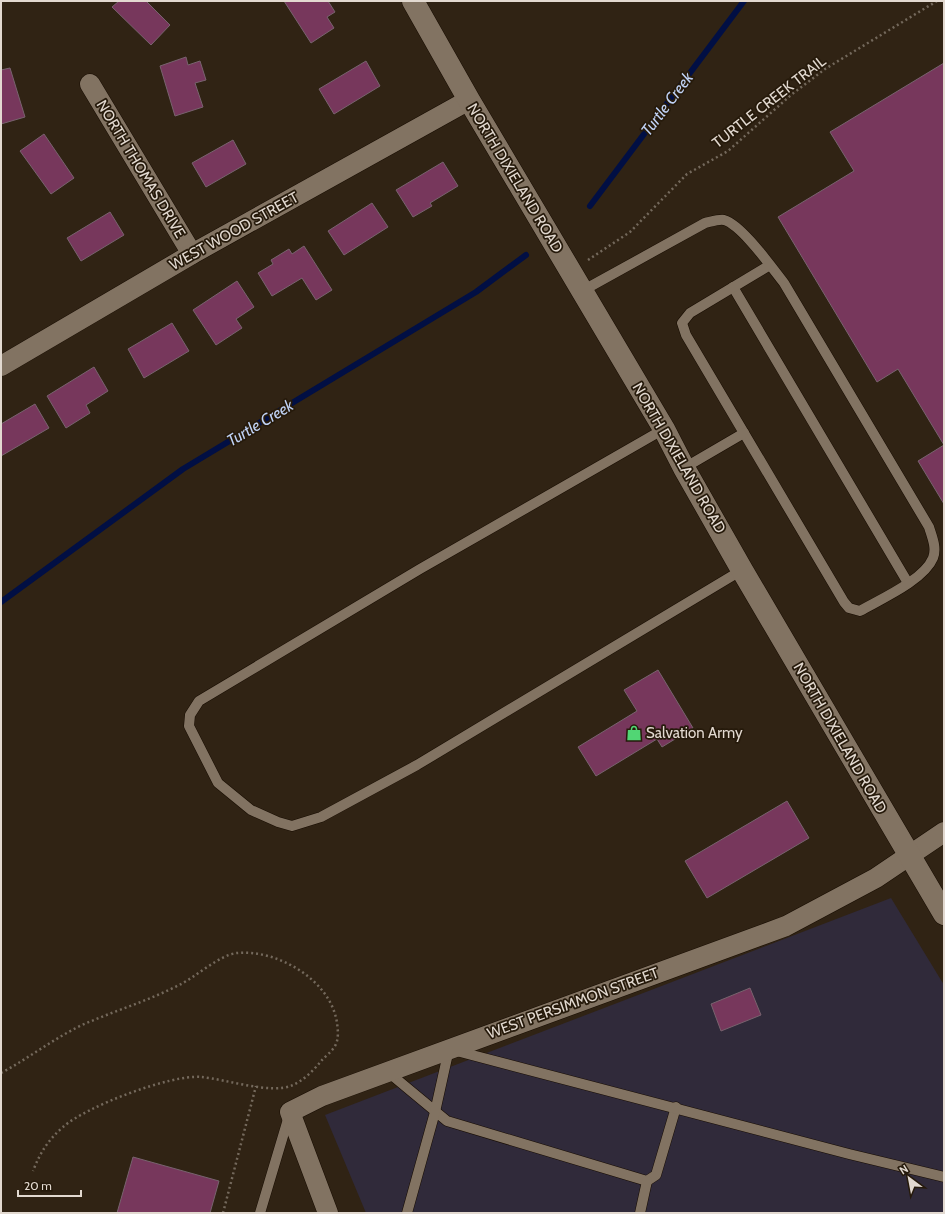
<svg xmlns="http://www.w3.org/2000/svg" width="945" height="1214" viewBox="0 0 945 1214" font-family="Cabin,sans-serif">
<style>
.commercial{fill:#302a3a}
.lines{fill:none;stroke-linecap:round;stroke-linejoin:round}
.stream{stroke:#010f44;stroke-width:6}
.building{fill:#77375c;stroke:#78636e}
.lane-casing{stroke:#170c01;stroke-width:11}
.street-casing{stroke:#170c01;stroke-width:21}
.secondary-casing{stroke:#170c01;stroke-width:23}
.path{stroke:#74695c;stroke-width:2.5;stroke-dasharray:2 3;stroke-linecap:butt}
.lane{stroke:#827362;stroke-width:10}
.street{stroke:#827362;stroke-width:20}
.secondary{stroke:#827362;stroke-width:22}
.labels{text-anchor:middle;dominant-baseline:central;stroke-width:3.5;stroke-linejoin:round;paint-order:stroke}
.street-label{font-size:15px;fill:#e2d9d0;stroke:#261a0b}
.poi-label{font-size:15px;fill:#e2d9d0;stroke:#261a0b;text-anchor:start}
.water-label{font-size:16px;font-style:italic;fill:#c0d2f5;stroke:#261a0b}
</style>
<rect width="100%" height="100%" fill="#302314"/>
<path class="commercial" d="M891 898 944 985V1213H366L325 1115Z"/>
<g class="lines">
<g class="stream">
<path d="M590 206 744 1"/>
<path d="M1 602 183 469 476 292 526 255"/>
</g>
</g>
<g class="building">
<path d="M119 1H146L170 25 151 45 112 7Z"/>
<path d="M284 1H328L335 12 327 17 334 28 311 43Z"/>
<path d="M186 57 188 65 200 61 206 80 195 83 203 107 175 116 160 66Z"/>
<path d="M366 61 380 86 334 114 319 89Z"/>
<path d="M944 63V504L918 461 944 445 898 369 877 382 778 217 854 171 830 132Z"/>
<path d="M10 68 25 117 1 124V70Z"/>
<path d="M44 134 74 178 51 194 20 151Z"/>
<path d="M233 140 246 164 206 187 192 163Z"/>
<path d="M443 162 458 186 430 203 432 206 413 217 396 190Z"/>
<path d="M372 203 388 227 344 255 328 231Z"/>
<path d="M110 212 124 235 81 261 67 238Z"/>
<path d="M304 246 332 290 316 300 302 278 272 296 258 273 273 264 271 260 289 249 292 254Z"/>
<path d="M237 281 254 307 236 319 242 328 216 345 193 310Z"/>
<path d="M172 323 189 351 144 378 128 349Z"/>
<path d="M94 367 108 391 86 405 90 413 66 428 47 396Z"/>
<path d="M35 404 49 428 1 456V424Z"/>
<path d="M658 670 693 728 662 747 657 739 596 776 578 747 637 711 624 690Z"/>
<path d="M787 801 809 838 707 898 685 861Z"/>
<path d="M750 988 761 1015 721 1031 711 1004Z"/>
<path d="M133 1157 219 1181 210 1213H117Z"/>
</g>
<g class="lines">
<defs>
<g id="lane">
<path d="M733 287 908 583"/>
<path d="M582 291 705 223C710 222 719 219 724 220 742 225 772 268 784 283L929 527C932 537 937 548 933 558 924 580 881 599 860 611L849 608 844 602 686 335 682 323 690 313 770 265"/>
<path d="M664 429 420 569 199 701 190 715 189 726 218 783 251 810 278 822 292 826 321 817 417 765 742 570"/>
<path d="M684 468 744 433"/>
<path d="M388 1072 447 1121 647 1181 656 1175 676 1107"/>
<path d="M260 1213 289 1116"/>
<path d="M407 1213 435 1112 449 1049 849 1154 944 1177"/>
<path d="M640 1213 647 1181"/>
</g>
<g id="street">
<path d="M90 84 192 254"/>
<path d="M1 366 192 254 469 100"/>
<path d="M328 1213 290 1112 322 1096 786 926 876 878 944 832"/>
</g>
<path id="secondary" d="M413 1 469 100 664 429 684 468 742 570 944 914"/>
</defs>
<use href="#lane" class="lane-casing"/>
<use href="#street" class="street-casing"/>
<use href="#secondary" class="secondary-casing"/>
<g class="path">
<path d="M588 260 630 232 687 174 728 151 791 95 825 69 937 1"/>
<path d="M1 1073C29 1058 53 1039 82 1025 114 1011 148 1001 179 985 196 977 219 955 237 953 277 949 331 980 337 1023 338 1030 339 1039 335 1046 332 1051 326 1056 322 1060 314 1070 304 1080 293 1085 271 1095 226 1079 201 1077 171 1074 85 1107 63 1127 48 1140 40 1153 33 1171"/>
<path d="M223 1213 256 1086"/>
</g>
<use href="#lane" class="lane"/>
<use href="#street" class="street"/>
<use href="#secondary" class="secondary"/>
</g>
<defs>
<symbol id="shop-bare" viewBox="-9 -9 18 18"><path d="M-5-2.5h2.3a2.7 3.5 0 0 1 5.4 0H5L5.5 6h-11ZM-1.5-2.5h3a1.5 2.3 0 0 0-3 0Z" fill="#51d674" stroke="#261a0b" stroke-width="2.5" paint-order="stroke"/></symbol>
</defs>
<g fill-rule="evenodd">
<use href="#shop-bare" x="623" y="722" width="22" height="22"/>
</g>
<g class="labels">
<g class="street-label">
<text transform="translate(769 102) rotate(-38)">TURTLE CREEK TRAIL</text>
<text transform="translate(141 169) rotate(59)">NORTH THOMAS DRIVE</text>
<text transform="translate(515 178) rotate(59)">NORTH DIXIELAND ROAD</text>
<text transform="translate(234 231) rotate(-29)">WEST WOOD STREET</text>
<text transform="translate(679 458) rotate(60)">NORTH DIXIELAND ROAD</text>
<text transform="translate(840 738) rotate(60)">NORTH DIXIELAND ROAD</text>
<text transform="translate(573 1003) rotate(-20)">WEST PERSIMMON STREET</text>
</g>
<g class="poi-label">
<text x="646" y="733">Salvation Army</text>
</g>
<g class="water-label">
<text transform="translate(667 104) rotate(-53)">Turtle Creek</text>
<text transform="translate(260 423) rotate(-31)">Turtle Creek</text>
</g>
</g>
<rect width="945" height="1214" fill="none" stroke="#e2d9d0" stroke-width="4"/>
<g transform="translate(909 1178) rotate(328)" stroke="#261a0b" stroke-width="3" paint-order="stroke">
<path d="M0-3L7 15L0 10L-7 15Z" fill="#e2d9d0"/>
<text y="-6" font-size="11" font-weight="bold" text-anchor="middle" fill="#e2d9d0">N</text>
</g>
<path d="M18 1190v6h63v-6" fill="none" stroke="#e2d9d0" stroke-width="2"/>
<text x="24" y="1190" font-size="12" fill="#e2d9d0" stroke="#261a0b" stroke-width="3" paint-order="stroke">20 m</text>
</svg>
